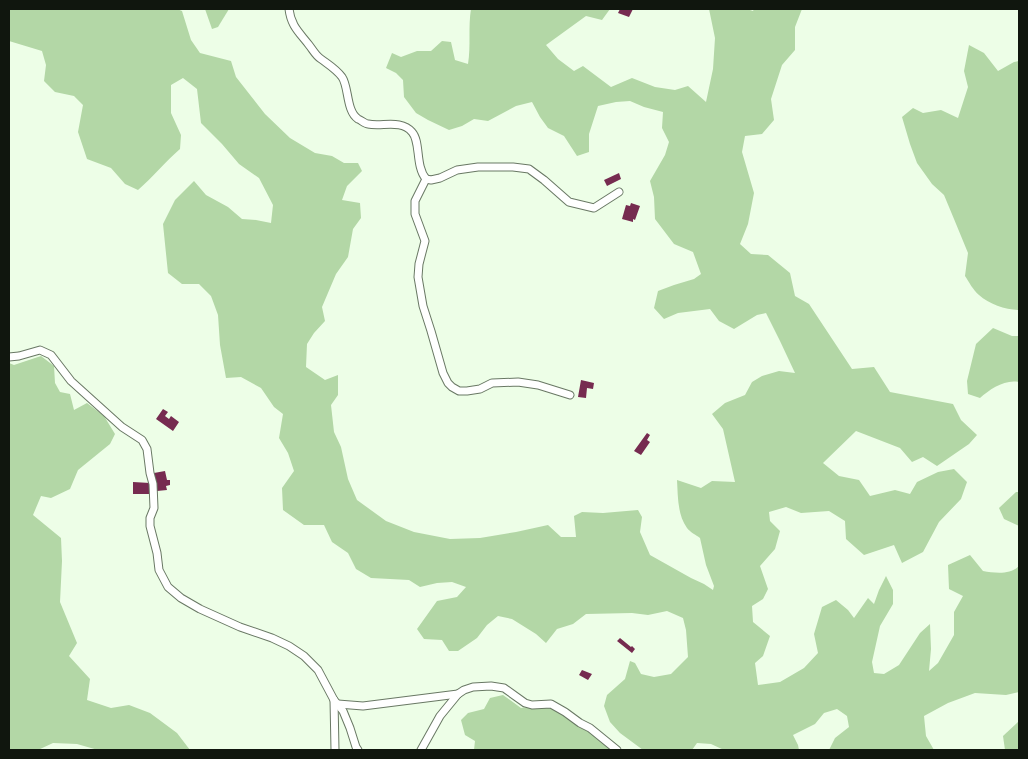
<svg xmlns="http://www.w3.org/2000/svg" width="1028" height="759" viewBox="0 0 1028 759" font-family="'Titillium Web',sans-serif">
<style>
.green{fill:#b3d7a6}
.building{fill:#762b50}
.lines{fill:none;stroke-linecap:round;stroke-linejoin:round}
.street-casing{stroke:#697864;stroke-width:9}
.street{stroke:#fff;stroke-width:7}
</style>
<rect width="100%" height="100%" fill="#edfee7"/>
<g class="green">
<path d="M9 9H177L182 11 191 40 200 53 231 61 236 77 265 114 290 138 315 153 332 156 344 163H358L362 171 347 186 342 200 360 203 361 218 353 229 348 257 336 274 322 307 325 321 314 333 307 344 306 367 325 380 338 375V395L331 405 334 432 341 447 348 479 357 500 386 521 414 532 450 539 480 538 516 532 548 525 561 537H576L574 516 582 512 603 513 638 510 642 517 640 532 650 555 691 578 704 584 713 590 714 586 706 565 700 538C696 535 690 532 687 528 677 514 678 495 677 480L701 488 712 481 735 482 723 429 712 414 725 403 745 395 752 382 762 376 779 371 795 373 780 341 766 313 757 315 734 329 719 321 710 309 678 313 664 319 654 308 658 291 674 285 694 279 701 274 693 252 674 244 655 219 654 197 650 181 665 155 669 142 662 128 663 112 644 107 630 101 616 102 598 106 589 134V152L577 156 564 136 548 128 540 117 532 102 516 106 488 121 474 119 462 126 449 130 428 120 416 113 404 97 403 80 396 73 386 68 392 53 401 57 417 51H431L442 41 451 42 455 60 468 64C471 46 468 27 471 9H610L602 20 586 16 546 45 558 59 574 71 583 66 611 87 632 78 655 87 675 90 688 86 706 102 713 69 715 38 709 9H747L753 11 754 9H802L795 27V50L782 65 771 99 774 120 762 134 745 136 742 152 754 193 748 224 740 244 751 254 768 255 790 273 795 296 809 304 852 369 874 367 890 392 953 404 961 420 977 435 969 444 937 466 923 457 912 462 900 448 856 431 823 463 839 476 859 480 870 496 895 490 910 494 917 482 938 472 954 469 967 482 961 499 939 522 923 552 902 563 894 545 864 555 846 539 845 521 829 511 801 513 786 507 769 512 770 521 780 531 775 549 760 566 768 589 763 599 752 606 753 622 770 636 763 656 755 663 758 685 780 682 804 668 818 653 814 634 822 607 836 600 848 610 854 618 868 598 874 604 879 590 886 576 893 590V604L880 626 872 662 874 673 884 674 899 665 920 633 930 624 931 649 929 671 938 663 954 635V612L963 596 949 589 948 565 970 555 983 571C995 573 1010 575 1019 566V692L1006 695 975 693 948 703 924 716 926 736 934 750H829L835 738 849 727 847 716 837 709 824 713 815 724 793 735 798 745 799 750H724L711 744 697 743 692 750H643L620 733 610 722 604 706 607 695 625 679 630 661 635 663 641 674 654 677 671 674 688 657 686 630 683 618 667 611 648 615 632 613 586 614 573 624 557 629 546 643 536 634 512 619 498 616 487 625 477 638 458 651H449L442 640 424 639 417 629 437 601 457 597 466 587 452 582 437 583 420 587 409 580 371 578 356 569 348 553 332 542 324 525H304L283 510 282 488 294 471 288 453 279 438 283 414 274 407 261 388 241 377 226 378 220 345 218 315 211 296 199 284H182L168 273 163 224 175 200 194 181 206 195 228 207 242 219 256 220 271 223 273 205 259 178 239 164 222 144 201 123 197 89 183 78 171 85V113L181 135 180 149C165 162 153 177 138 190L125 184 111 168 87 159 78 132 83 105 74 96 55 92 44 81 46 65 42 51 9 41Z"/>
<path d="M205 9H229L218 27 212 29Z"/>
<path d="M969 45 984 53 998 71 1014 62 1019 61V310C1006 310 989 304 979 295 973 290 969 282 965 276L968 253 954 219 944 195 932 184 917 163 910 144 902 117 913 108 923 113 941 110 958 118 968 87 964 71Z"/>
<path d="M993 328 1012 336H1019V382C1005 379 990 389 980 398L968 394 967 381 976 344Z"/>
<path d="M41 356 54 366 55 383 60 392 70 394 74 410 87 403 104 416 115 434 110 444 78 470 70 489 51 498 41 496 33 515 61 538 62 561 60 602 77 643 69 656 90 679 87 700 111 708 129 705 150 713 177 733 190 750H98L77 744 53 743 38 750H9V363L14 365Z"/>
<path d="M1016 492H1019V526L1004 519 999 508Z"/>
<path d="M503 695 521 708 549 703 600 737 615 750H474L475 741 465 735 461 720 468 713 484 709 490 698Z"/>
<path d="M1019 721V750H1005L1003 736Z"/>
</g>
<g class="building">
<path d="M620 9H633L629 17 618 13Z"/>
<path d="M619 173 621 179 607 186 604 180Z"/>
<path d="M631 203 640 206 635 220 633 219V222L622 219 626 205 630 206Z"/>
<path d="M581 380 594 383 593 389 587 388 586 398 578 397Z"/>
<path d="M163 409 168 412 165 416 169 419 171 416 179 422 173 431 156 419Z"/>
<path d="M647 433 650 435 647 440 650 442 641 455 634 451Z"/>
<path d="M165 471 167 480H170V485L166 486 167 490 157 491 154 473Z"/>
<path d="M133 482 150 483 151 494H133Z"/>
<path d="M620 638 631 647 632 646 635 649 632 653 617 641Z"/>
<path d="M582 670 592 674 588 680 579 675Z"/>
</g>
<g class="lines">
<defs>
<g id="street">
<path d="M289 9C291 26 299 32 309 45 313 50 316 56 321 59 329 65 336 69 342 77 349 87 346 111 358 119 361 120 365 124 368 124 382 127 401 119 412 132 421 142 415 166 426 179"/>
<path d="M426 179 415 201V214L425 241 419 264 418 277 423 306 431 331 443 373 448 383 452 387 459 391H467L480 389 492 383 518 382 538 385 570 395"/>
<path d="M426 179 431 180 440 178 457 170 478 167H513L529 169 544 180 569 202 594 208 619 192"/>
<path d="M9 357 19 356 40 350 51 355 71 381 122 427 142 440 147 449 150 473 153 484 154 508 150 518V526L157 553 159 570 168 587 181 598 200 609 240 627 272 638 289 646 304 656 318 670 334 700 343 711 350 728 356 747 358 750"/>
<path d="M334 700 335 750"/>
<path d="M338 704 363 706 458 694"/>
<path d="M421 750 440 716 458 694 464 690 473 687 491 686 504 688 525 703 532 705 551 704 565 712 580 723 590 728 617 750"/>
</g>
</defs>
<use href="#street" class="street-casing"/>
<use href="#street" class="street"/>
</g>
<rect width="1028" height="759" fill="none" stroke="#10160e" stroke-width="20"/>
</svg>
